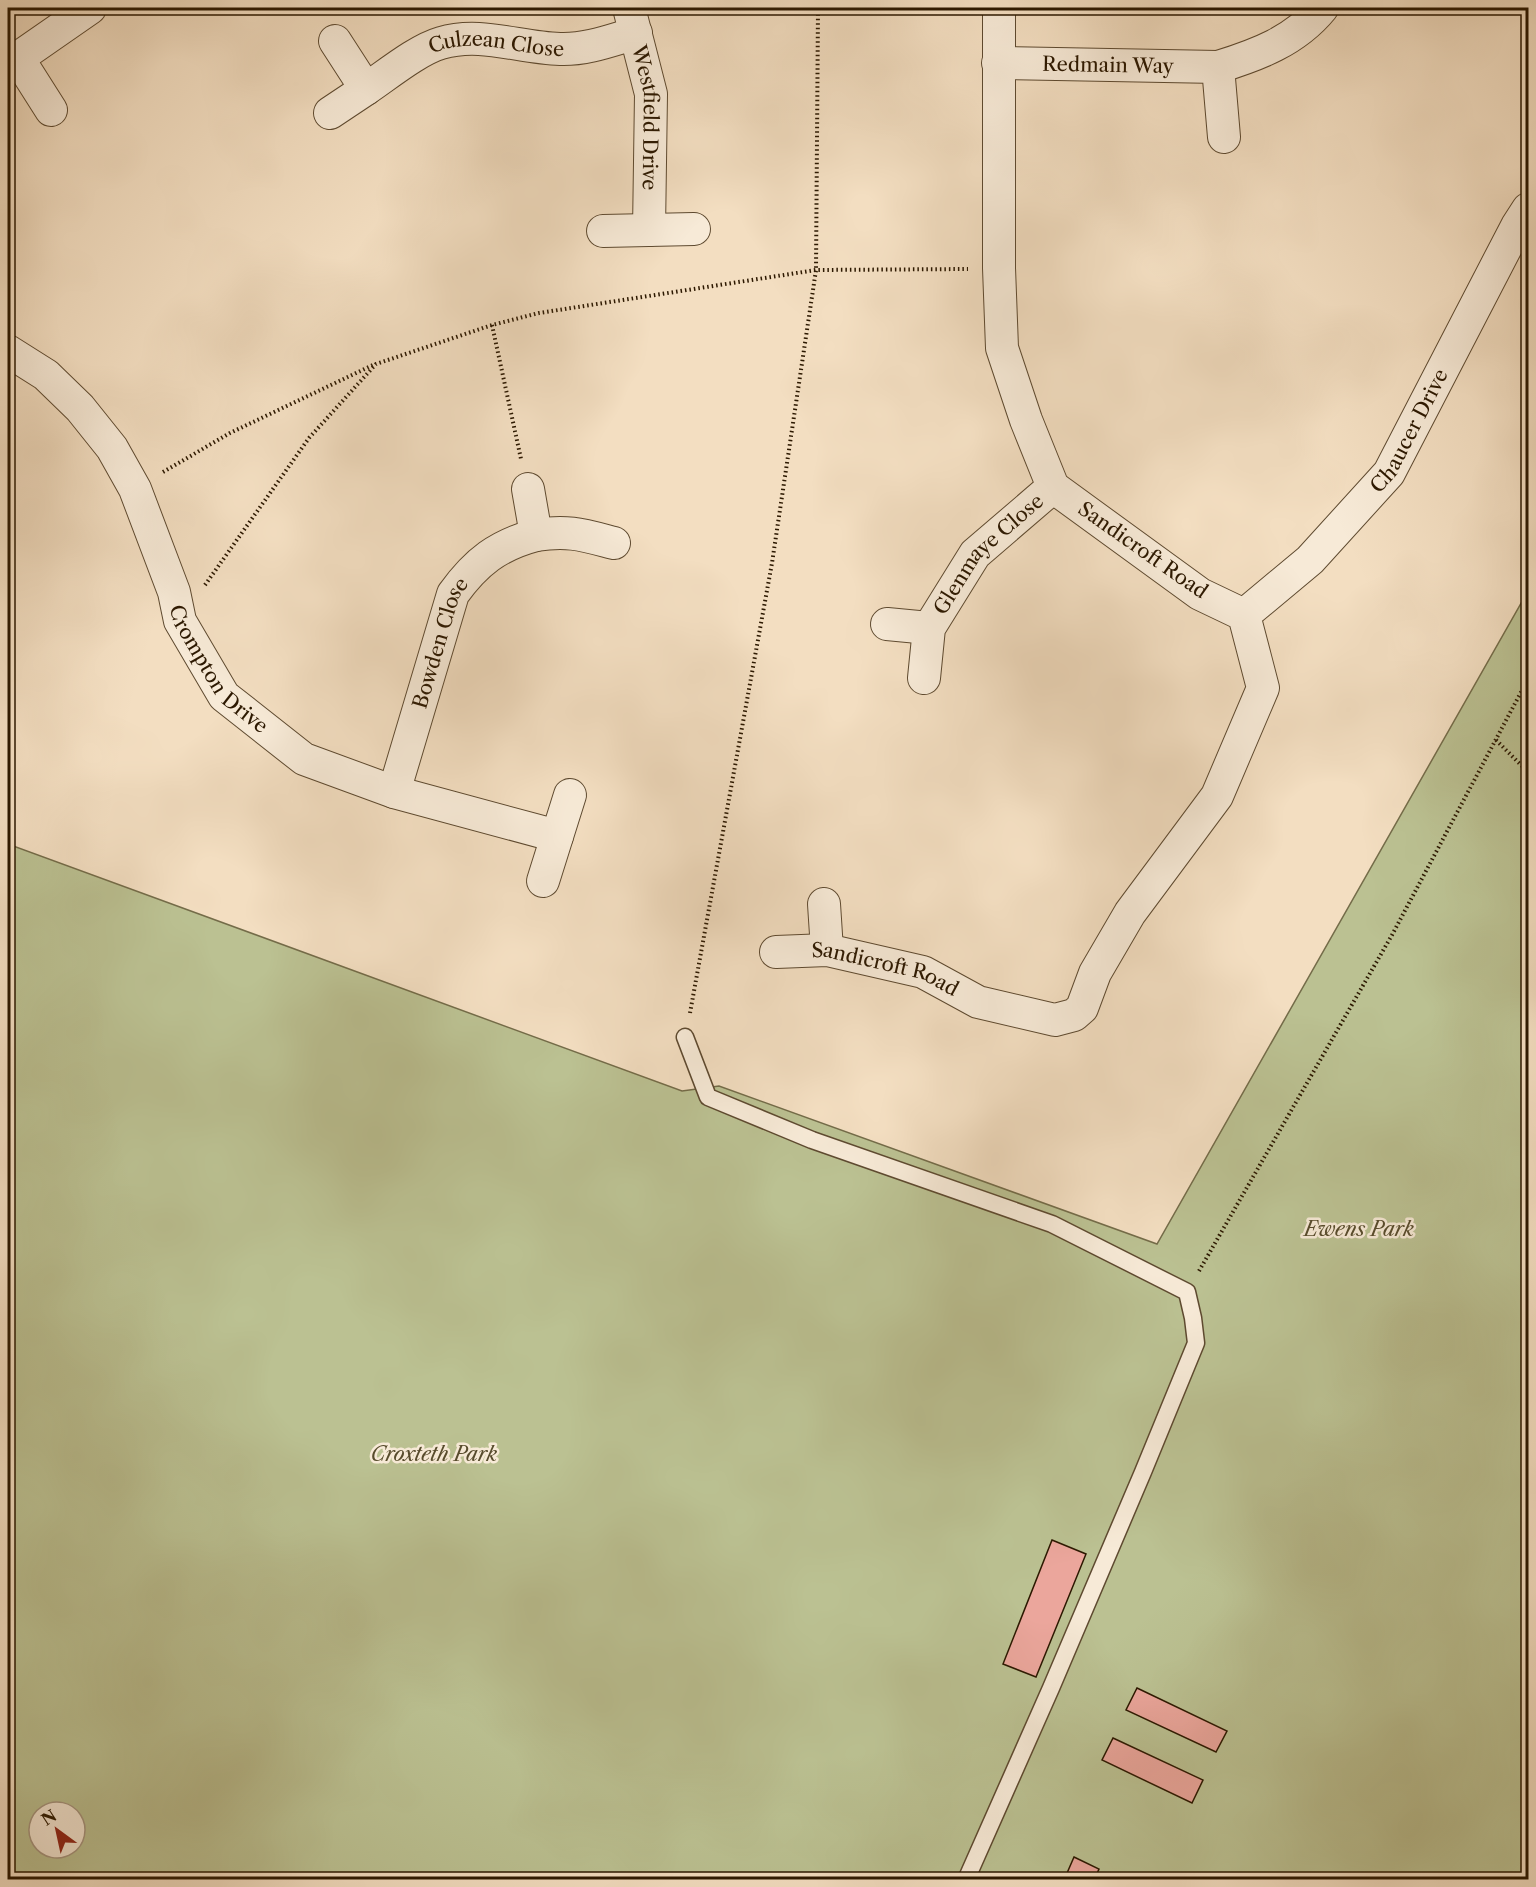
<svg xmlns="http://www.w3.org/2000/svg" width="1536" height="1887" viewBox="0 0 1536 1887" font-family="'Libre Caslon Text',serif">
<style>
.green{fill:#bbc192;stroke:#746c49;stroke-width:1.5;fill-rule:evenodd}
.building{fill:#eba69c;stroke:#2c1800;stroke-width:1.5}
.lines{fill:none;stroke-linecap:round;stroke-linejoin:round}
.service-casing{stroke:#5e4a30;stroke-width:19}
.minor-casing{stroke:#5e4a30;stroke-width:34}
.path{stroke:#2c1800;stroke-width:4;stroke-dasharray:1.5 3;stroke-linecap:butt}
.service{stroke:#f7ead7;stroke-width:16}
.minor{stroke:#f7ead7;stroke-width:32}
.labels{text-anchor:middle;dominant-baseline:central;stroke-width:5;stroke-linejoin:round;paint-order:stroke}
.street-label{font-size:20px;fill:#2c1800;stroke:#f7ead7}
.park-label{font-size:20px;font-style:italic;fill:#574b2c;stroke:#f7ead7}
</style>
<rect width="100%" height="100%" fill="#f3dec1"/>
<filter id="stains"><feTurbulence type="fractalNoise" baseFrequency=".00333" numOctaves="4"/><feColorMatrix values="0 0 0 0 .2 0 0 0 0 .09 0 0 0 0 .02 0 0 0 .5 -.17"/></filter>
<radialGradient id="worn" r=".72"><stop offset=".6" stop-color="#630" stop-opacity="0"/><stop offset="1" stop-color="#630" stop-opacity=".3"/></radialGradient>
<path class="green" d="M1528 591V1879H8V844L682 1091 719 1086 1157 1244ZM39 1812H75V1848H39Z"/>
<g class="building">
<path d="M1052 1540 1086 1554 1036 1677 1003 1664Z"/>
<path d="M1137 1688 1227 1731 1216 1752 1126 1710Z"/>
<path d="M1113 1738 1203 1780 1192 1803 1102 1760Z"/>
<path d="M1074 1857 1099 1869 1094 1880H1064Z"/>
</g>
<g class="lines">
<defs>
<path id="service" d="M685 1037 708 1097 812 1140 1052 1224 1187 1292 1193 1318 1196 1343 1143 1472 1051 1688 966 1880"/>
<g id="minor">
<path id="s1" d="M629 8 651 94 649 230"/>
<path d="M18 58 51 110"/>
<path id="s2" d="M998 63 1218 67 1224 137"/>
<path d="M8 65 90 8"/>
<path d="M1218 67C1257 55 1295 41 1322 8"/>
<path id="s3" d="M366 89C387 75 417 50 441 43 481 31 519 48 560 49 586 50 612 40 636 33"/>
<path d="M330 113 366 89 335 41"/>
<path d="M603 231 694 229"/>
<path id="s4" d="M8 351 46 375 80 408 112 448 135 489 174 592 180 621 224 696 304 759 394 792 557 836"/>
<path d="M528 489 536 535C569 530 583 535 614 543"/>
<path id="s5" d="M1244 615 1310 560 1389 473 1517 226 1528 209"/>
<path d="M887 624 929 628"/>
<path id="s6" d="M924 678 929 628 975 554 1053 487"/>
<path id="s7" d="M394 792 453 594C476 562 498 545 536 535"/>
<path d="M543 881 570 795"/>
<path d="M824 904 827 950"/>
<path id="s8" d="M776 952 827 950 923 972 978 1002 1055 1020 1074 1015 1082 1008 1095 973 1130 913 1217 796 1263 688 1244 615 1200 594 1053 487 1026 420 1002 348 999 268V8"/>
</g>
</defs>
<use href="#service" class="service-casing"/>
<use href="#minor" class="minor-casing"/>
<g class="path">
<path d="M492 325 521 459"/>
<path d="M163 472 230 433 373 365"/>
<path d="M205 585 309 438 376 364 492 325 539 313 816 270 968 269"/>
<path d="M1496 740 1528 772"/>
<path d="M690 1013 772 563 816 270 818 8"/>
<path d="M1199 1271 1392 935 1528 679"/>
</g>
<use href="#service" class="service"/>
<use href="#minor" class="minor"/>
</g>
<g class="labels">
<g class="street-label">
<text stroke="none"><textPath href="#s3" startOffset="144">Culzean Close</textPath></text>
<text stroke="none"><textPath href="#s2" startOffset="110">Redmain Way</textPath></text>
<text stroke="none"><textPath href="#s1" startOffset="112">Westfield Drive</textPath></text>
<text stroke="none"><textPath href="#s5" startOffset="250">Chaucer Drive</textPath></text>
<text transform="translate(1143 550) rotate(35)">Sandicroft Road</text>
<text stroke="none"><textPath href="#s6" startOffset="146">Glenmaye Close</textPath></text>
<text stroke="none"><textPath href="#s7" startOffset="156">Bowden Close</textPath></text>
<text stroke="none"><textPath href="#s4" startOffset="392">Crompton Drive</textPath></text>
<text stroke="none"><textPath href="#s8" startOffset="112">Sandicroft Road</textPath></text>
</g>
<g class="park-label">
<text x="1359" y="1229">Ewens Park</text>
<text x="434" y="1454">Croxteth Park</text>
</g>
</g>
<rect width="1536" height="1887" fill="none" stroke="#f3dec1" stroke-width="30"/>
<rect x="9" y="9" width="1518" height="1869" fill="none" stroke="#2c1800" stroke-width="3"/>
<rect x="15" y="15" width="1506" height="1857" fill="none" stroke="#2c1800" stroke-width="1.5"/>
<g transform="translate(57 1830) rotate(327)"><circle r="28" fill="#f7ead7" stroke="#a69681" stroke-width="1.5"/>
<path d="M0-4.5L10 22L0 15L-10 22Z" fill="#8f2418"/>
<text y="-9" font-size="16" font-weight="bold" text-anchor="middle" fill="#2c1800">N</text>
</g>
<rect width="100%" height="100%" filter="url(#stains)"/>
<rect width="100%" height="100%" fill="url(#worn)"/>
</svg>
